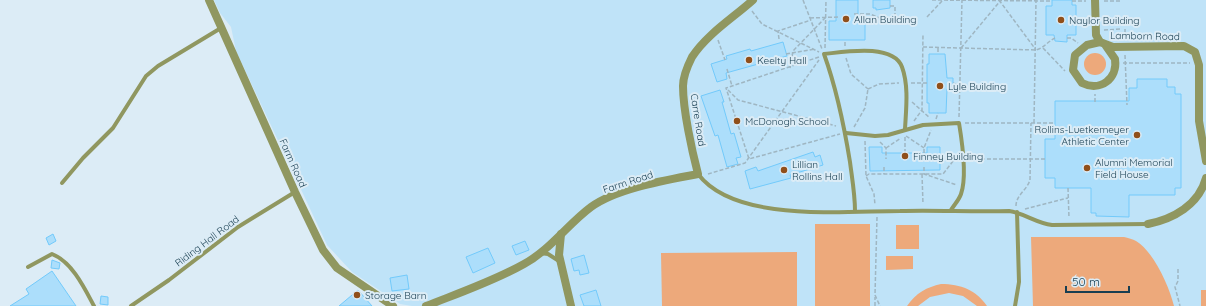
<svg xmlns="http://www.w3.org/2000/svg" width="1206" height="306" viewBox="0 0 1206 306" font-family="Quicksand,sans-serif">
<style>
.built{fill:#bfe3f8}
.green{fill:#eda97b}
.building{fill:#acdefb;stroke:#72cafb}
.lines{fill:none;stroke-linecap:round;stroke-linejoin:round}
.path{stroke:#9fb6c2;stroke-width:1.5;stroke-dasharray:4 2;stroke-linecap:butt}
.lane{stroke:#909760;stroke-width:4}
.street{stroke:#909760;stroke-width:8}
.poi-dot{fill:#904f1a;stroke:#dcecf6;stroke-width:1.5}
.labels{text-anchor:middle;dominant-baseline:central;stroke-width:4;stroke-linejoin:round;paint-order:stroke}
.poi-label{font-size:10px;fill:#183e51;stroke:#dcecf6;text-anchor:start}
.street-label{font-size:10px;fill:#183e51;stroke:#dcecf6}
</style>
<rect width="100%" height="100%" fill="#dcecf6"/>
<path class="built" d="M214 0H1206V306H412L400 304 352 272 327 245 236 51 231 27 220 13Z"/>
<g class="green">
<circle cx="1095" cy="64" r="11"/>
<rect x="815" y="224" width="55" height="82"/>
<rect x="896" y="225" width="23" height="24"/>
<path d="M1031 237H1124C1128 238 1133 239 1136 241 1154 252 1169 286 1174 306H1033Z"/>
<path d="M797 252V306H662L661 253Z"/>
<path d="M886 256H913V269L886 270Z"/>
<path d="M941 284C961 284 976 290 987 306H977L963 296 949 293 930 297 918 306H907C916 293 927 287 941 284Z"/>
<rect x="1201" y="290" width="5" height="16"/>
</g>
<g class="building">
<path d="M836 0H858V21H865V40H829V21H836Z"/>
<path d="M873 0H890V8L876 10V8H873Z"/>
<path d="M1052 0H1072V5H1076V35H1067V42L1055 41 1054 35H1046V6H1052Z"/>
<path d="M783 42 787 56 726 73 727 79 717 82 711 64 727 59 726 56 750 49 751 51Z"/>
<path d="M929 54H945L947 78H953V89H947L946 113H929V103H927V64H929Z"/>
<path d="M1137 79H1167V87H1175V94H1181V188H1175V195H1129V217L1096 216V213H1091V188H1055V178H1045V139H1055V101H1129V88H1137Z"/>
<path d="M720 90 724 102H722L731 134 734 133 741 157 736 158 738 164 727 167 718 135 715 136 701 96Z"/>
<path d="M869 147H882V153H927V147H940V170L870 171Z"/>
<path d="M813 152 815 157 820 155 823 165 790 175 791 178 750 189 745 171 756 167 758 171Z"/>
<path d="M53 234 56 241 49 245 46 238Z"/>
<path d="M525 241 529 250 516 255 512 246Z"/>
<path d="M488 248 495 263 473 273 466 257Z"/>
<path d="M584 255 589 273 580 275 579 270 574 271 571 259Z"/>
<path d="M52 260 60 263 59 269 51 268Z"/>
<path d="M52 271 76 306H10L29 294 26 289Z"/>
<path d="M407 275 409 289 392 291 390 278Z"/>
<path d="M358 290 372 306H339Z"/>
<path d="M596 290 601 306H584L580 295Z"/>
<path d="M101 296 108 297V305L100 304Z"/>
</g>
<g class="lines">
<g class="path">
<path d="M803 0 822 49"/>
<path d="M932 0 1052 1"/>
<path d="M999 0 1036 50"/>
<path d="M1072 1H1086"/>
<path d="M1104 1H1122"/>
<path d="M890 6H895V18"/>
<path d="M752 11 762 24 819 52"/>
<path d="M854 14H870L880 18"/>
<path d="M927 17 942 1"/>
<path d="M810 18 838 17"/>
<path d="M1125 29V39"/>
<path d="M1104 30 1122 29"/>
<path d="M1067 38H1071L1078 43"/>
<path d="M779 39 778 31 811 20"/>
<path d="M718 40 725 60"/>
<path d="M845 46V40"/>
<path d="M923 47 1036 50C1044 48 1047 42 1055 38"/>
<path d="M825 48 826 0"/>
<path d="M938 48V54"/>
<path d="M961 48 1001 0"/>
<path d="M1043 48 1065 71"/>
<path d="M786 54 815 49"/>
<path d="M1125 55 1127 105"/>
<path d="M819 57 726 88 749 159 840 134"/>
<path d="M846 58 851 74 868 89"/>
<path d="M1123 63H1190"/>
<path d="M790 68 793 51 826 17"/>
<path d="M727 69 732 86"/>
<path d="M911 83H927"/>
<path d="M953 83 960 86"/>
<path d="M868 89 879 84 899 83"/>
<path d="M728 90 738 100 836 126"/>
<path d="M912 102 930 118"/>
<path d="M1095 102V94"/>
<path d="M959 117 962 0"/>
<path d="M936 119 938 113"/>
<path d="M914 121 922 110 923 34"/>
<path d="M965 123H1055"/>
<path d="M1034 123 1036 0"/>
<path d="M854 127 865 108 868 89"/>
<path d="M906 136 924 148"/>
<path d="M865 141 866 176 874 194 875 205"/>
<path d="M880 142 886 148V159"/>
<path d="M886 148 901 138"/>
<path d="M905 153V136"/>
<path d="M924 159V148L931 130"/>
<path d="M969 159H1045"/>
<path d="M884 167V174"/>
<path d="M924 167V174L957 185"/>
<path d="M708 174 745 163 819 60"/>
<path d="M922 174 923 204"/>
<path d="M866 176 869 174H943L957 156"/>
<path d="M1068 188 1069 218"/>
<path d="M1016 206C1016 195 1027 190 1030 180L1031 123"/>
<path d="M1025 209 1068 198"/>
<path d="M877 217 875 295 880 306"/>
<path d="M1178 269V281L1175 287 1180 306"/>
<path d="M875 306V297"/>
</g>
<g class="lane">
<path d="M846 133 875 136 888 135 923 125 959 123C962 141 967 177 961 194 959 200 954 205 951 210"/>
<path d="M698 174C735 223 844 211 900 211 936 210 973 212 1009 211 1024 213 1036 223 1052 225L1148 224"/>
<path d="M62 183 83 158 113 128 146 76 158 66 221 28"/>
<path d="M855 211C855 194 852 178 850 162 844 125 837 90 824 54 844 52 893 43 902 67 909 86 906 110 905 129"/>
<path d="M540 253 548 254 559 261"/>
<path d="M28 267 52 254C72 262 84 287 94 306"/>
<path d="M131 306 169 280 238 227 295 192"/>
<path d="M1015 306 1019 282 1017 212"/>
</g>
<g class="street">
<path d="M209 0 295 192 323 250 337 268 393 306"/>
<path d="M1095 0 1096 35 1100 42 1113 47 1184 46 1195 52 1199 65V121L1206 161"/>
<path d="M1100 42 1087 45 1075 55 1073 70 1082 83C1100 92 1118 79 1115 59L1106 46"/>
<path d="M1148 224C1173 219 1199 205 1206 178"/>
<path d="M561 234 559 255 571 306"/>
<path d="M426 306C459 293 494 281 524 264 550 250 568 224 591 207 617 188 667 180 698 174 692 151 683 110 683 86 683 77 688 65 692 57 707 34 733 18 753 0"/>
</g>
</g>
<g class="poi-dot">
<circle cx="846" cy="19" r="4"/>
<circle cx="1061" cy="20" r="4"/>
<circle cx="749" cy="60" r="4"/>
<circle cx="940" cy="86" r="4"/>
<circle cx="737" cy="121" r="4"/>
<circle cx="1137" cy="135" r="4"/>
<circle cx="905" cy="156" r="4"/>
<circle cx="1087" cy="168" r="4"/>
<circle cx="784" cy="170" r="4"/>
<circle cx="357" cy="295" r="4"/>
</g>
<g class="labels">
<g class="poi-label">
<text x="854" y="19">Allan Building</text>
<text x="1069" y="20">Naylor Building</text>
<text x="757" y="60">Keelty Hall</text>
<text x="948" y="86">Lyle Building</text>
<text x="745" y="121">McDonogh School</text>
<text x="1129" y="129" text-anchor="end">Rollins-Luetkemeyer<tspan x="1129" dy="12">Athletic Center</tspan></text>
<text x="913" y="156">Finney Building</text>
<text x="1095" y="162">Alumni Memorial<tspan x="1095" dy="12">Field House</tspan></text>
<text x="792" y="164">Lillian<tspan x="792" dy="12">Rollins Hall</tspan></text>
<text x="365" y="295">Storage Barn</text>
</g>
<g class="street-label">
<text transform="translate(1145 36) rotate(1)">Lamborn Road</text>
<text transform="translate(698 120) rotate(81)">Carre Road</text>
<text transform="translate(293 163) rotate(66)">Farm Road</text>
<text transform="translate(628 182) rotate(-18)">Farm Road</text>
<text transform="translate(207 241) rotate(-37)">Riding Hall Road</text>
</g>
</g>
<path d="M1066 286v6h63v-6" fill="none" stroke="#183e51" stroke-width="2"/>
<text x="1072" y="286" font-size="12" fill="#183e51" stroke="#dcecf6" stroke-width="3" paint-order="stroke">50 m</text>
</svg>
